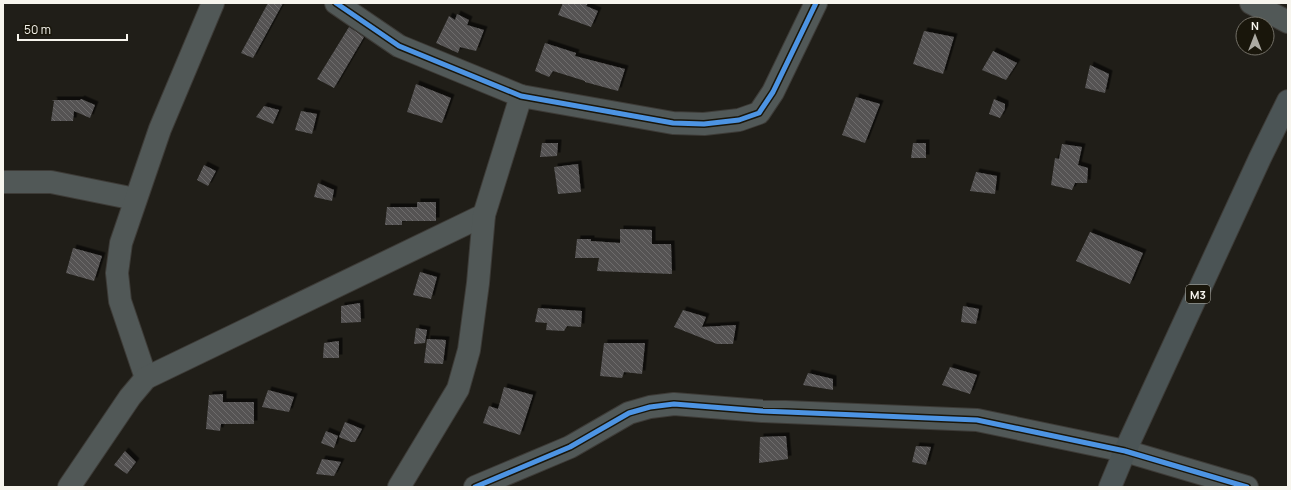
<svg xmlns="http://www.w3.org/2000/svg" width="1291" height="490" viewBox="0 0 1291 490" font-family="Manrope,sans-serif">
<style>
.building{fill:url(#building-back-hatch);filter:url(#shadow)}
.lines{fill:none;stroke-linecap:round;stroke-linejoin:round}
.minor-casing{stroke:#3d3b37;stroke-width:24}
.major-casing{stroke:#3d3b37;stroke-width:24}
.minor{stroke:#515857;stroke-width:22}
.major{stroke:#4b5455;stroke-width:22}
.cycleway-casing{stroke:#19160b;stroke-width:8}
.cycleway{stroke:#4d94e3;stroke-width:5}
.labels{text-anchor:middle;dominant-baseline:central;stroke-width:3.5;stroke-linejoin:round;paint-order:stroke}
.shield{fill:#19160b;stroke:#b4b2aa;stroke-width:1}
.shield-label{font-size:11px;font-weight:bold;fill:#f7f5ee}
</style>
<defs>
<pattern id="building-back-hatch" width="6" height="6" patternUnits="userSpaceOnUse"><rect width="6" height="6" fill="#555353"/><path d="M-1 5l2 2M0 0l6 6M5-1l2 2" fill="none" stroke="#6e6c6c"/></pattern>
<filter id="shadow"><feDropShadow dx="3.5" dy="-3.5" stdDeviation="0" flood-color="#0009"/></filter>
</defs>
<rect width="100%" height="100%" fill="#201e18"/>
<g class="building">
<path d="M268 3H283L253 58 241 53Z"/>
<path d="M563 3H588L586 6 598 11 591 27 558 15Z"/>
<path d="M457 14 469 20 467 25 484 30 476 51 460 47 458 53 436 43 449 16 455 20Z"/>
<path d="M349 27 364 37 334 88 317 79Z"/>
<path d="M924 31 954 37 943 74 913 64Z"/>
<path d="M545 43 576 53 575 56 625 69 618 91 585 82V81L553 71 549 77 535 71Z"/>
<path d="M993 51 1017 63 1006 80 982 70Z"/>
<path d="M1090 65 1109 74 1105 93 1085 88Z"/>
<path d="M416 84 451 98 442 123 407 112Z"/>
<path d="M856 97 880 104 865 143 842 135Z"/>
<path d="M81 99 95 105 90 118 74 111 73 121H51L54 101 52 100H80Z"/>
<path d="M994 99 1005 104V109L1000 118 989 114Z"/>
<path d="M264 106 279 110 273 124 256 117Z"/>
<path d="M301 111 317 114 312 134 295 130Z"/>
<path d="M542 143H558L557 156 540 157Z"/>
<path d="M913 143H926V158H911Z"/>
<path d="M1062 144 1082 147 1078 165 1088 168 1087 183H1075L1072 190 1051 185 1055 158 1059 159Z"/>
<path d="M578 164 581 192 558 194 554 167Z"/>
<path d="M204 165 216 171 208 186 197 180Z"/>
<path d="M976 172 997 176 995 194 970 191Z"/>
<path d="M318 183 334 190 332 201 314 197Z"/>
<path d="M417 202H436V221H402V225H385L387 207H417Z"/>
<path d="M620 229 652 230V244H671L672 274 597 271 599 258H575L577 239H591V241L620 243Z"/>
<path d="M1090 232 1143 253 1130 284 1076 261Z"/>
<path d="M73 248 102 256 94 281 66 273Z"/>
<path d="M420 272 437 277 431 299 413 295Z"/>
<path d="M360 303 361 322 341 323V306Z"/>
<path d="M963 306 979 309 976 324 961 322Z"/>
<path d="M538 308 582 311 581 327 567 326 564 331 546 330 547 323 535 322Z"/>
<path d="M683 310 706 317 702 327 736 325 733 344H717L674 327Z"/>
<path d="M416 328 427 330 425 343 414 344Z"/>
<path d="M427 339 446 340 443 364 424 363Z"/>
<path d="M339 341V358H323L324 343Z"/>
<path d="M604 343H645L642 374 624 372 622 378 600 376Z"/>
<path d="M950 367 977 375 970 394 942 385Z"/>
<path d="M808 373 833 379V390L803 385Z"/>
<path d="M504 387 533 395 520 435 483 423 489 406 498 409Z"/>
<path d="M268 390 294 397 289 412 262 407Z"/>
<path d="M223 394V402H254V424H221L220 431 206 429 209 395Z"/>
<path d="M345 422 362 429 355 442H351L339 437Z"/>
<path d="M326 431 338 436 334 448 321 443Z"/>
<path d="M786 436 788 459 759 463 760 437Z"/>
<path d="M916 446 931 447 926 465 912 462Z"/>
<path d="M125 451 136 462 127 474 114 465Z"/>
<path d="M322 459 341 462 334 476 316 474Z"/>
</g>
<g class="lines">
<defs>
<g id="minor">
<path d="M336 3 399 46 521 96 673 123 704 124 739 120 759 113 773 92 816 3"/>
<path d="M1251 3 1288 22"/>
<path d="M3 182H51L135 199"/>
<path d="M146 378 120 301 117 273 121 243 160 129 213 3"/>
<path d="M69 487 130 397 146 378 484 215"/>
<path d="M399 487 458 389 469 350 478 283 484 215 521 96"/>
<path d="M475 487 570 447 629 413 650 407 674 404 762 411 977 420 1125 451 1247 487"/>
</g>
<path id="major" d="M1110 487 1125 451 1260 158 1288 101"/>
</defs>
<use href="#minor" class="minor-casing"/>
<use href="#major" class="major-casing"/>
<use href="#minor" class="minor"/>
<use href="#major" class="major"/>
<defs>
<g id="cycleway">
<path d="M336 3 399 46 521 96 673 123 704 124 739 120 759 113 773 92 816 3"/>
<path d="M475 487 570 447 629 413 650 407 674 404 762 411 977 420 1125 451 1247 487"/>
</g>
</defs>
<use href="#cycleway" class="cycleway-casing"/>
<use href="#cycleway" class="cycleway"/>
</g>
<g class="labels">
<rect class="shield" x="1186" y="285" width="24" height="18" rx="3"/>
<g class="shield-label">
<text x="1198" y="294">M3</text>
</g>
</g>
<rect width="1291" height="490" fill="none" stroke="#f7f5ee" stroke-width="8"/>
<g transform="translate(1255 36)"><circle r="19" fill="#19160b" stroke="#726f66"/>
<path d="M0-3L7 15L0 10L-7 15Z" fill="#acaaa3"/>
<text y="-6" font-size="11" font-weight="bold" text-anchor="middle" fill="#f7f5ee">N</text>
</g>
<path d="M18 34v6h109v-6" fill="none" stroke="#f7f5ee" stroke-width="2"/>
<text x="24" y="34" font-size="12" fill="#f7f5ee" stroke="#19160b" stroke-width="3" paint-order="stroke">50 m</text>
</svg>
